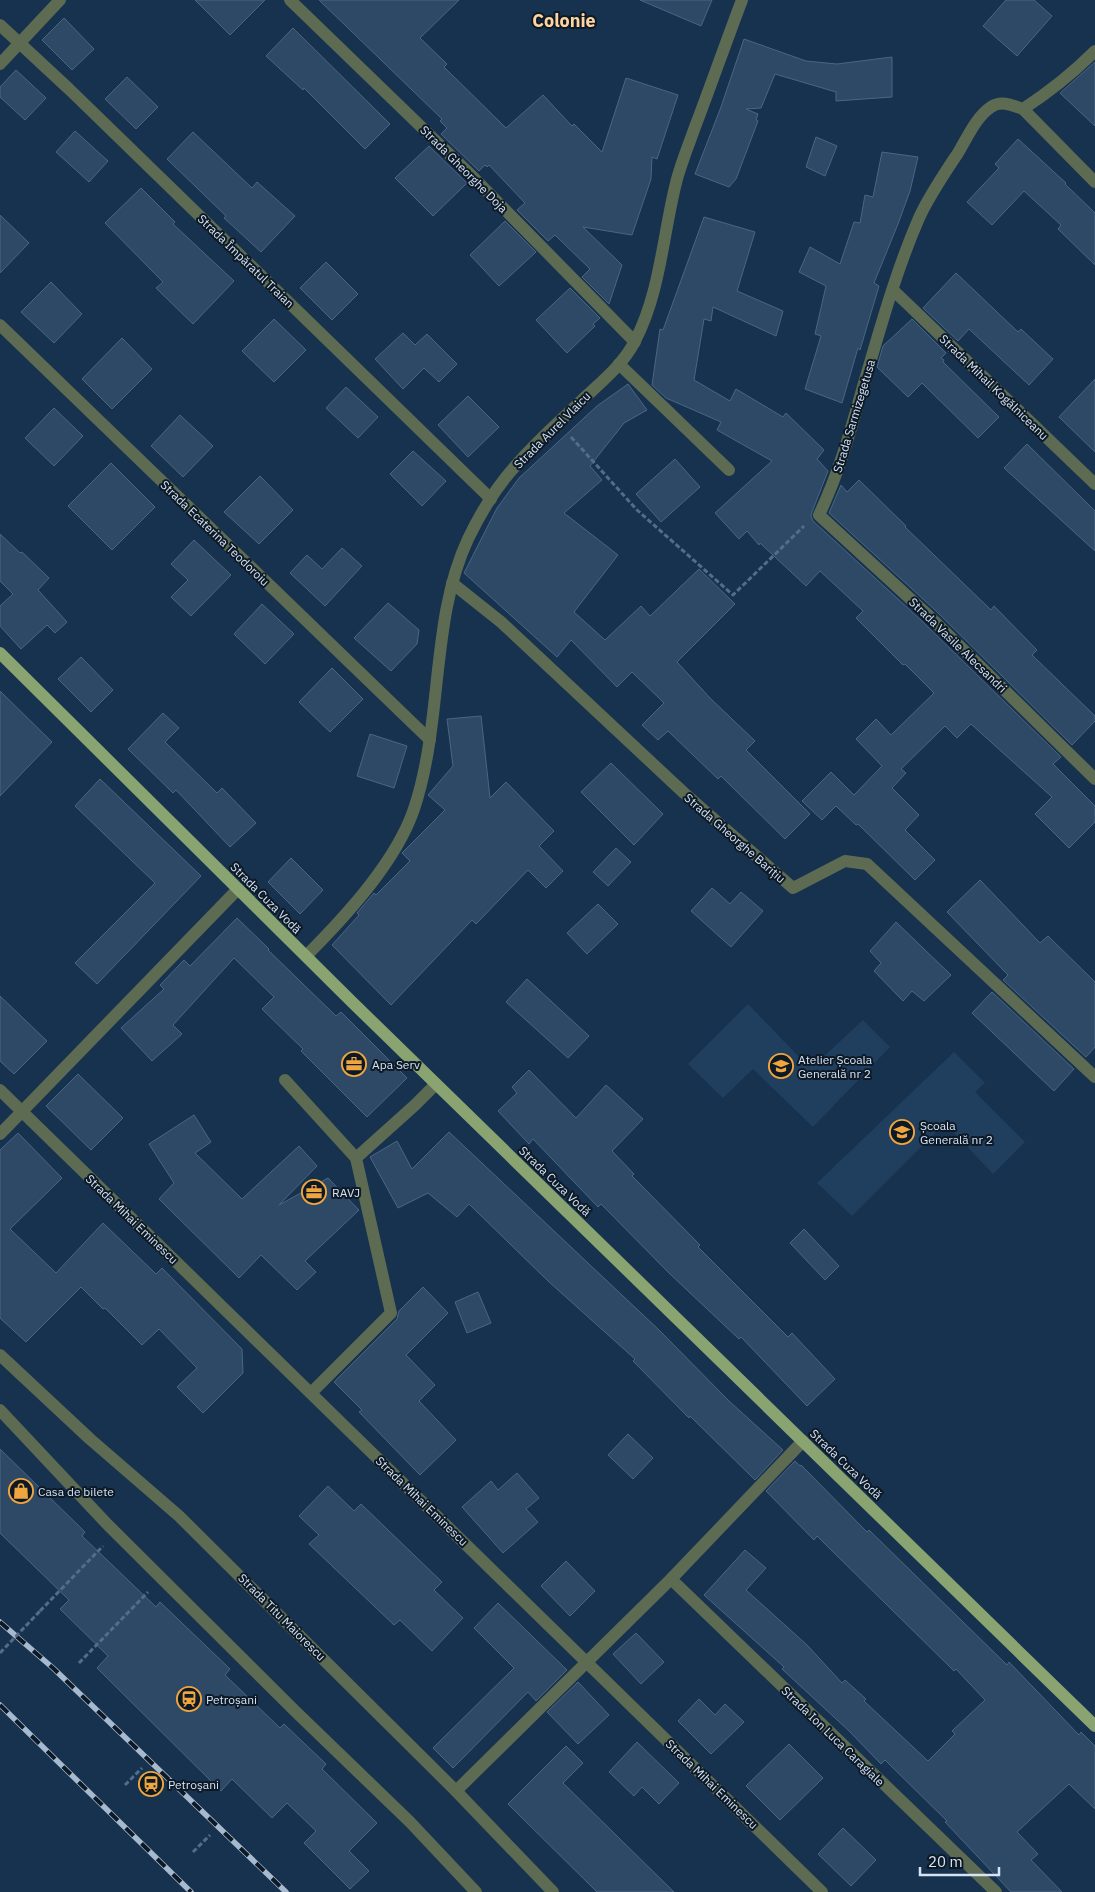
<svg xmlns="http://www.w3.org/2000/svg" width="1095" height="1892" viewBox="0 0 1095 1892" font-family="'IBM Plex Sans',sans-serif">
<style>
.built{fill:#203f5f}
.building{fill:#2e4966;stroke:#4a6685}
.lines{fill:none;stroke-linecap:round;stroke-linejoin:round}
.path{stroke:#546c85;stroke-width:3;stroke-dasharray:5 2.5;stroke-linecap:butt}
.minor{stroke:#5d6b52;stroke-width:12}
.major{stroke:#89a471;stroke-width:12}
.rail-casing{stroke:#a7b9ce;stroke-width:5.5}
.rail{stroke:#0e1926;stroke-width:4;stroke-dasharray:11;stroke-linecap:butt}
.path-bridge{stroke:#546c85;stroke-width:3;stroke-dasharray:5 2.5;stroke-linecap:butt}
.labels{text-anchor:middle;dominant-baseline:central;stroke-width:4;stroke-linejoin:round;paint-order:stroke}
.street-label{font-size:12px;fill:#d4e4f6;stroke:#0e1926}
.poi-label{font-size:12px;fill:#d4e4f6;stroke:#0e1926;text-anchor:start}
.district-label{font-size:18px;font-weight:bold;fill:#fed4a2;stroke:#0e1926}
</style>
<rect width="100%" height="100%" fill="#17324e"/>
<g class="built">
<path d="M748 1004 805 1063 820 1060 863 1020 890 1047 813 1127 753 1069 723 1098 688 1064Z"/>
<path d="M954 1052 985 1083 975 1092 1025 1142 993 1174 945 1123 852 1216 817 1183Z"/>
</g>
<g class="building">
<path d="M195 0H265L230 35Z"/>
<path d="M319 0H459L420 38 447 64 444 67 506 128 543 95 572 126 574 124 602 152 626 78 678 95 657 159 652 157 651 179 632 235 583 227 622 265 609 304 582 277 590 269 555 235 548 241 517 210 525 203 489 165 487 167 485 165 479 171 441 134 447 128 440 121 442 119Z"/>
<path d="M640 0H712L701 26Z"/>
<path d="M1006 0H1034L1052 16 1017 56 983 26Z"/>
<path d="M64 18 94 49 72 70 42 40Z"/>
<path d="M293 28 390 124 365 149 304 88 303 90 266 56Z"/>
<path d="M744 39 806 61 837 64 892 57V97L836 101V92L775 74 761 108 746 109 758 114 756 120 758 121 736 179 729 187 695 174 721 107Z"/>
<path d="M1095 62V126L1060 93Z"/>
<path d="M16 70 46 98 25 120 0 97V87Z"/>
<path d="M127 77 158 107 136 129 105 99Z"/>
<path d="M75 131 108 161 89 182 56 152Z"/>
<path d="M193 132 252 188 257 182 295 216 261 252 224 218 226 216 167 159Z"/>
<path d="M816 137 837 146 825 176 806 167Z"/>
<path d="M1018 139 1066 183 1065 184 1095 213V265L1058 229 1061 225 1024 191 992 225 967 202 999 168 995 164Z"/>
<path d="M429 146 467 183 433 216 395 178Z"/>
<path d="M882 152 918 157 910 191 898 224 874 283 879 286 860 350 858 348 842 403 805 389 821 336 815 334 826 286 799 272 810 247 840 264 854 222 860 223 865 195 873 197Z"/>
<path d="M141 188 175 222 173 224 234 281 193 324 156 288 163 282 105 223Z"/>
<path d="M0 215 29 243 0 273Z"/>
<path d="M704 217 755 232 737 291 783 311 776 336 713 307 711 321 704 319 694 380 730 401 736 389 783 417 786 413 824 450 817 459 828 471 812 512 811 516 813 521 923 622 1061 757 1053 764 1095 806V822L1069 848 1035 814 1052 797 971 724 957 738 945 726 901 769 906 773 892 788 919 815 905 830 935 860 915 880 858 824 856 825 836 806 822 820 802 801 831 772 854 795 882 766 856 739 876 719 891 735 934 693 905 664 903 665 856 618 863 611 820 571 806 586 760 543 759 545 747 531 739 539 715 513 772 461 717 430 721 422 666 398 652 385 660 329 663 330Z"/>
<path d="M505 221 536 252 499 286 470 255Z"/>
<path d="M326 262 358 294 332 320 300 288Z"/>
<path d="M956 273 1018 332 1021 329 1053 359 1029 385 969 329 958 341 923 308Z"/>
<path d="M51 282 82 314 54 343 21 312Z"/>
<path d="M570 288 600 318 593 324 595 326 567 353 536 320Z"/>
<path d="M274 319 306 350 274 382 242 351Z"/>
<path d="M912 319 946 353 941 358 944 360 943 362 999 417 978 438 922 383 908 397 877 367 883 346Z"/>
<path d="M403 333 415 345 427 334 457 364 439 382 424 368 403 389 375 359Z"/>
<path d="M122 338 152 369 112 409 82 379Z"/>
<path d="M1095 379V452L1059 417Z"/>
<path d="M628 384 647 410 624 423 590 466 602 480 564 513 618 555 574 612 605 640 641 606 650 616 699 569 735 604 677 662 710 698 755 741 746 750 810 814 785 839 721 776 718 779 668 731 658 740 642 725 664 703 632 672 617 687 571 640 557 657 464 573 497 508 519 478 597 406Z"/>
<path d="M346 387 378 417 358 438 326 408Z"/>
<path d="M468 396 499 427 468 457 438 425Z"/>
<path d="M54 408 83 436 54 466 25 438Z"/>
<path d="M180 415 213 446 183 477 151 446Z"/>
<path d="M1027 444 1095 511V551L1004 468Z"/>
<path d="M413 451 446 481 422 506 390 474Z"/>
<path d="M675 459 700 487 661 522 636 494Z"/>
<path d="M111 463 155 507 112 550 68 506Z"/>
<path d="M260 476 293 510 259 544 224 512Z"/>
<path d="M859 480 906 526 905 527 991 610 994 606 1037 650 1032 655 1095 716V721L1072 745 935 610 829 513 841 485 847 492Z"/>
<path d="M0 534 20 553 22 552 49 578 38 590 67 622 55 633 47 625 21 649 0 626V606L13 594 0 581Z"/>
<path d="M194 540 231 575 191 616 171 597 188 580 171 564Z"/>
<path d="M342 548 362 566 325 606 290 573 307 555 322 569Z"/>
<path d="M388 603 419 630 417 644 391 671 354 638Z"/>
<path d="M262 604 294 634 265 664 234 634Z"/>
<path d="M81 657 113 690 91 712 58 679Z"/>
<path d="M332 668 363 699 330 732 299 702Z"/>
<path d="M0 691 52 742 0 796Z"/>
<path d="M163 713 179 728 165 742 217 793 222 788 256 823 230 847 176 790 173 793 128 749Z"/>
<path d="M481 716 490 798 506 782 554 831 539 846 563 871 546 888 528 870 476 924 472 920 391 1005 332 945 359 915 357 913 374 893 376 895 410 861 402 853 445 810 428 795 453 766 447 719Z"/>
<path d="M370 734 407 746 394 788 357 776Z"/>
<path d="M611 763 663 814 634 845 581 792Z"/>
<path d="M100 779 201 876 97 984 75 963 155 883 75 806Z"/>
<path d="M616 848 631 862 608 886 593 872Z"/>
<path d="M291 858 323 890 300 914 268 882Z"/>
<path d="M980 880 1040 943 1048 936 1095 982V1047L1086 1057 1003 980 1008 975 947 912Z"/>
<path d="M712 888 730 904 741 892 763 911 731 947 691 911Z"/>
<path d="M598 904 618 924 587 954 567 933Z"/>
<path d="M237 918 269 949 268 950 336 1016 341 1012 407 1078 367 1117 301 1051 303 1049 262 1009 274 997 234 958 173 1025 182 1034 152 1061 121 1028 164 989 160 985 184 960 190 966Z"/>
<path d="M896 922 951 975 924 1001 912 991 903 1001 874 971 881 963 870 951Z"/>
<path d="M527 979 589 1036 568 1058 506 1002Z"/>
<path d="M992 992 1074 1069 1054 1091 972 1013Z"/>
<path d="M0 996 47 1041 14 1074 0 1061Z"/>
<path d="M529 1070 576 1118 606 1085 643 1119 612 1151 634 1174 632 1176 700 1245 698 1247 788 1337 792 1333 835 1379 807 1406 741 1337 739 1339 670 1274 601 1204 598 1207 533 1139 529 1144 498 1111 517 1093 512 1087Z"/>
<path d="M78 1074 123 1118 91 1150 46 1106Z"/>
<path d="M194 1115 211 1142 195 1153 242 1199 299 1146 317 1166 279 1205 328 1178 359 1210 305 1261 316 1272 297 1290 261 1255 239 1278 159 1199 174 1183 149 1144Z"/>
<path d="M449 1132 659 1330 729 1401 783 1450 755 1480 690 1416 689 1418 633 1361 635 1359 548 1281 469 1204 457 1217 428 1193 398 1208 370 1157 397 1141 412 1169Z"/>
<path d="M18 1133 62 1178 10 1229 56 1273 103 1223 156 1274 162 1268 242 1349 243 1373 203 1413 177 1387 197 1368 159 1329 142 1345 105 1308 103 1309 81 1287 26 1342 0 1318V1150Z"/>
<path d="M804 1229 839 1266 825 1280 790 1243Z"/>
<path d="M423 1287 448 1313 406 1355 435 1385 419 1401 456 1440 420 1475 359 1412 362 1410 334 1382 397 1319 399 1311Z"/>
<path d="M478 1292 491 1323 467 1333 455 1302Z"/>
<path d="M628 1434 653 1458 633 1479 608 1455Z"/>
<path d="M0 1449 85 1532 82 1536 156 1607 160 1602 230 1669 225 1675 280 1728 284 1724 326 1764 322 1769 377 1823 349 1851 369 1871 350 1889 304 1843 316 1831 287 1803 272 1818 232 1779 221 1791 97 1668 108 1656 60 1609 69 1600 0 1533Z"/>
<path d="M795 1461 800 1466 801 1465 867 1532 869 1530 1007 1665 1009 1662 1079 1735 1081 1732 1095 1746V1809L1069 1784 1017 1832 1038 1854 1031 1860 1062 1892H1011L945 1822 947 1821 885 1760 881 1764 848 1730 782 1669 784 1667 704 1595 745 1550 766 1568 746 1590 807 1645 842 1683 845 1680 866 1699 864 1701 928 1761 955 1734 952 1731 985 1700 956 1669 954 1671 817 1536 814 1540 766 1491Z"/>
<path d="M517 1473 539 1498 526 1509 538 1522 503 1553 462 1507 491 1481 498 1490Z"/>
<path d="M328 1486 354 1511 361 1504 442 1582 434 1590 463 1618 432 1651 400 1620 394 1625 309 1544 319 1535 299 1516Z"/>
<path d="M566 1561 595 1591 570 1616 541 1586Z"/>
<path d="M498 1603 567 1670 536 1701 528 1692 453 1768 433 1748 514 1668 474 1628Z"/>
<path d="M636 1633 664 1662 641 1684 613 1654Z"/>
<path d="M578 1682 609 1715 578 1744 547 1712Z"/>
<path d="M699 1699 715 1715 725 1704 744 1722 711 1754 678 1721Z"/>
<path d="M637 1742 679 1783 659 1804 642 1787 634 1796 609 1772Z"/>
<path d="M789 1744 823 1778 780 1820 746 1786Z"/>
<path d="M566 1746 583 1763 563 1783 674 1892H597L508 1804Z"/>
<path d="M843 1828 876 1860 851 1886 818 1854Z"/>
</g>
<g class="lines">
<g class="path">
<path d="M571 437 637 510 733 595 804 526"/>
<path d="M40 1611 103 1546"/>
<path d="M79 1663 148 1592"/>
<path d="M125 1785 142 1768"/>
<path d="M193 1852 210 1835"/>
</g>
<g class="minor">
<path d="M290 0 470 174 635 342"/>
<path d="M0 25 69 89 491 499"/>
<path d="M1095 51C1073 73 1049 92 1023 109 1012 105 1001 100 991 107 976 117 967 138 958 153 944 174 929 196 919 218 895 273 879 333 862 390 850 433 838 475 819 515L929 616 1095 779"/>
<path d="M0 64 60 0"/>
<path d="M1023 109 1095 182"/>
<path d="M893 290 1095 484"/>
<path d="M0 325 430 740"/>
<path d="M619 364 729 470"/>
<path d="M452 583 501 622 684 793 793 888 845 861 867 864 1095 1077"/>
<path d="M306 956C345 917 396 862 414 809 426 773 431 734 435 697 441 644 445 588 468 539 481 512 498 484 519 462 538 440 560 421 581 401 600 383 623 365 635 341 661 291 663 232 677 179 682 161 689 144 695 127 711 85 726 42 742 0"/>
<path d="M285 1080 356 1158 415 1105 436 1084"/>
<path d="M0 1090 822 1892"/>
<path d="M0 1134 238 889"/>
<path d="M0 1355 90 1439 179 1516 456 1791 553 1892"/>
<path d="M311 1393 391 1313 356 1158"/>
<path d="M0 1410 108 1525 295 1711 410 1822 476 1892"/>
<path d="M671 1579 996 1892"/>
<path d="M456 1791 671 1579 803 1441"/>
</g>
<path class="major" d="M0 653 352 1002 1095 1726"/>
<defs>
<g id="rail">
<path d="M0 1622 53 1668 286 1892"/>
<path d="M0 1705 191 1892"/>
</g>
</defs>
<use href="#rail" class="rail-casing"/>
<use href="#rail" class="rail"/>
<path class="path-bridge" d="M0 1653 40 1611"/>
</g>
<defs>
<symbol id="office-ring" viewBox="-11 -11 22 22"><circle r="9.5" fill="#0e1926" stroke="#f0a63f" stroke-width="1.5"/><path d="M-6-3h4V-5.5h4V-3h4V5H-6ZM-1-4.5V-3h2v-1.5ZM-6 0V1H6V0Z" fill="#f0a63f"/></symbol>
<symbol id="school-ring" viewBox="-11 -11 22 22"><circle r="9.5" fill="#0e1926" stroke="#f0a63f" stroke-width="1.5"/><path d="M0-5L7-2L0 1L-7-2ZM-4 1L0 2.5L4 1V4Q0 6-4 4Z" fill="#f0a63f"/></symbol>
<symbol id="shop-ring" viewBox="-11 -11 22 22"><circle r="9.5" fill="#0e1926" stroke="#f0a63f" stroke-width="1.5"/><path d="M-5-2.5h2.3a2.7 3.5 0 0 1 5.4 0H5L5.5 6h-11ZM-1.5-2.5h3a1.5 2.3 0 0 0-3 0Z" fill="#f0a63f"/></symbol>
<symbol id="station-ring" viewBox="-11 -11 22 22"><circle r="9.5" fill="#0e1926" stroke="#f0a63f" stroke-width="1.5"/><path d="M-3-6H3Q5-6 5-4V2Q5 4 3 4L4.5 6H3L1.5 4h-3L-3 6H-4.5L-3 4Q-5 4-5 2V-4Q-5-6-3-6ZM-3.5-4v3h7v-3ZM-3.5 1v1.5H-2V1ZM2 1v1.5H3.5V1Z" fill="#f0a63f"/></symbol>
</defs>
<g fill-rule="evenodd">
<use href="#office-ring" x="340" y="1050" width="28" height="28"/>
<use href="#school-ring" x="767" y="1052" width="28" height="28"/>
<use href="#school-ring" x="888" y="1118" width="28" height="28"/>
<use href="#office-ring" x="300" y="1178" width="28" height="28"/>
<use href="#shop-ring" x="7" y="1477" width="28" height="28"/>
<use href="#station-ring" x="175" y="1685" width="28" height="28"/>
<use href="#station-ring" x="137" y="1770" width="28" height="28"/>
</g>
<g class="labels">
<g class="street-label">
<text transform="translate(464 169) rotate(45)">Strada Gheorghe Doja</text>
<text transform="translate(246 261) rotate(44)">Strada Împăratul Traian</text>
<text transform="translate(994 387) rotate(44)">Strada Mihail Kogălniceanu</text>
<text transform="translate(854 416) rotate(-73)">Strada Sarmizegetusa</text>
<text transform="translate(552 430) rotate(-45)">Strada Aurel Vlaicu</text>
<text transform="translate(215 533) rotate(44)">Strada Ecaterina Teodoroiu</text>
<text transform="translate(958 645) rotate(44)">Strada Vasile Alecsandri</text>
<text transform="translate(735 838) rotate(41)">Strada Gheorghe Barițiu</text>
<text transform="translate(266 898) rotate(45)">Strada Cuza Vodă</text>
<text transform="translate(555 1181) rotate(44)">Strada Cuza Vodă</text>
<text transform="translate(132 1219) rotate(44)">Strada Mihai Eminescu</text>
<text transform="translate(846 1464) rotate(44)">Strada Cuza Vodă</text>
<text transform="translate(422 1501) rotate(44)">Strada Mihai Eminescu</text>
<text transform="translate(282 1617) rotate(45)">Strada Titu Maiorescu</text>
<text transform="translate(833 1736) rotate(44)">Strada Ion Luca Caragiale</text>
<text transform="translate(712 1784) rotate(44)">Strada Mihai Eminescu</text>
</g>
<g class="poi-label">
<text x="798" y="1059">Atelier Școala<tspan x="798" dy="14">Generală nr 2</tspan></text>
<text x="372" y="1064">Apa Serv</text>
<text x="920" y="1125">Școala<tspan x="920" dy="14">Generală nr 2</tspan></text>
<text x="332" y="1192">RAVJ</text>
<text x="38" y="1491">Casa de bilete</text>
<text x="206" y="1699">Petroșani</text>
<text x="168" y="1784">Petroşani</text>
</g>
<g class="district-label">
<text x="564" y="20">Colonie</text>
</g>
</g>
<path d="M920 1867v8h79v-8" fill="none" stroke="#d4e4f6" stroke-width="2.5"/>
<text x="928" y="1867" font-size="15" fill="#d4e4f6" stroke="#0e1926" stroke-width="4" paint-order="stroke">20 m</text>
</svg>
